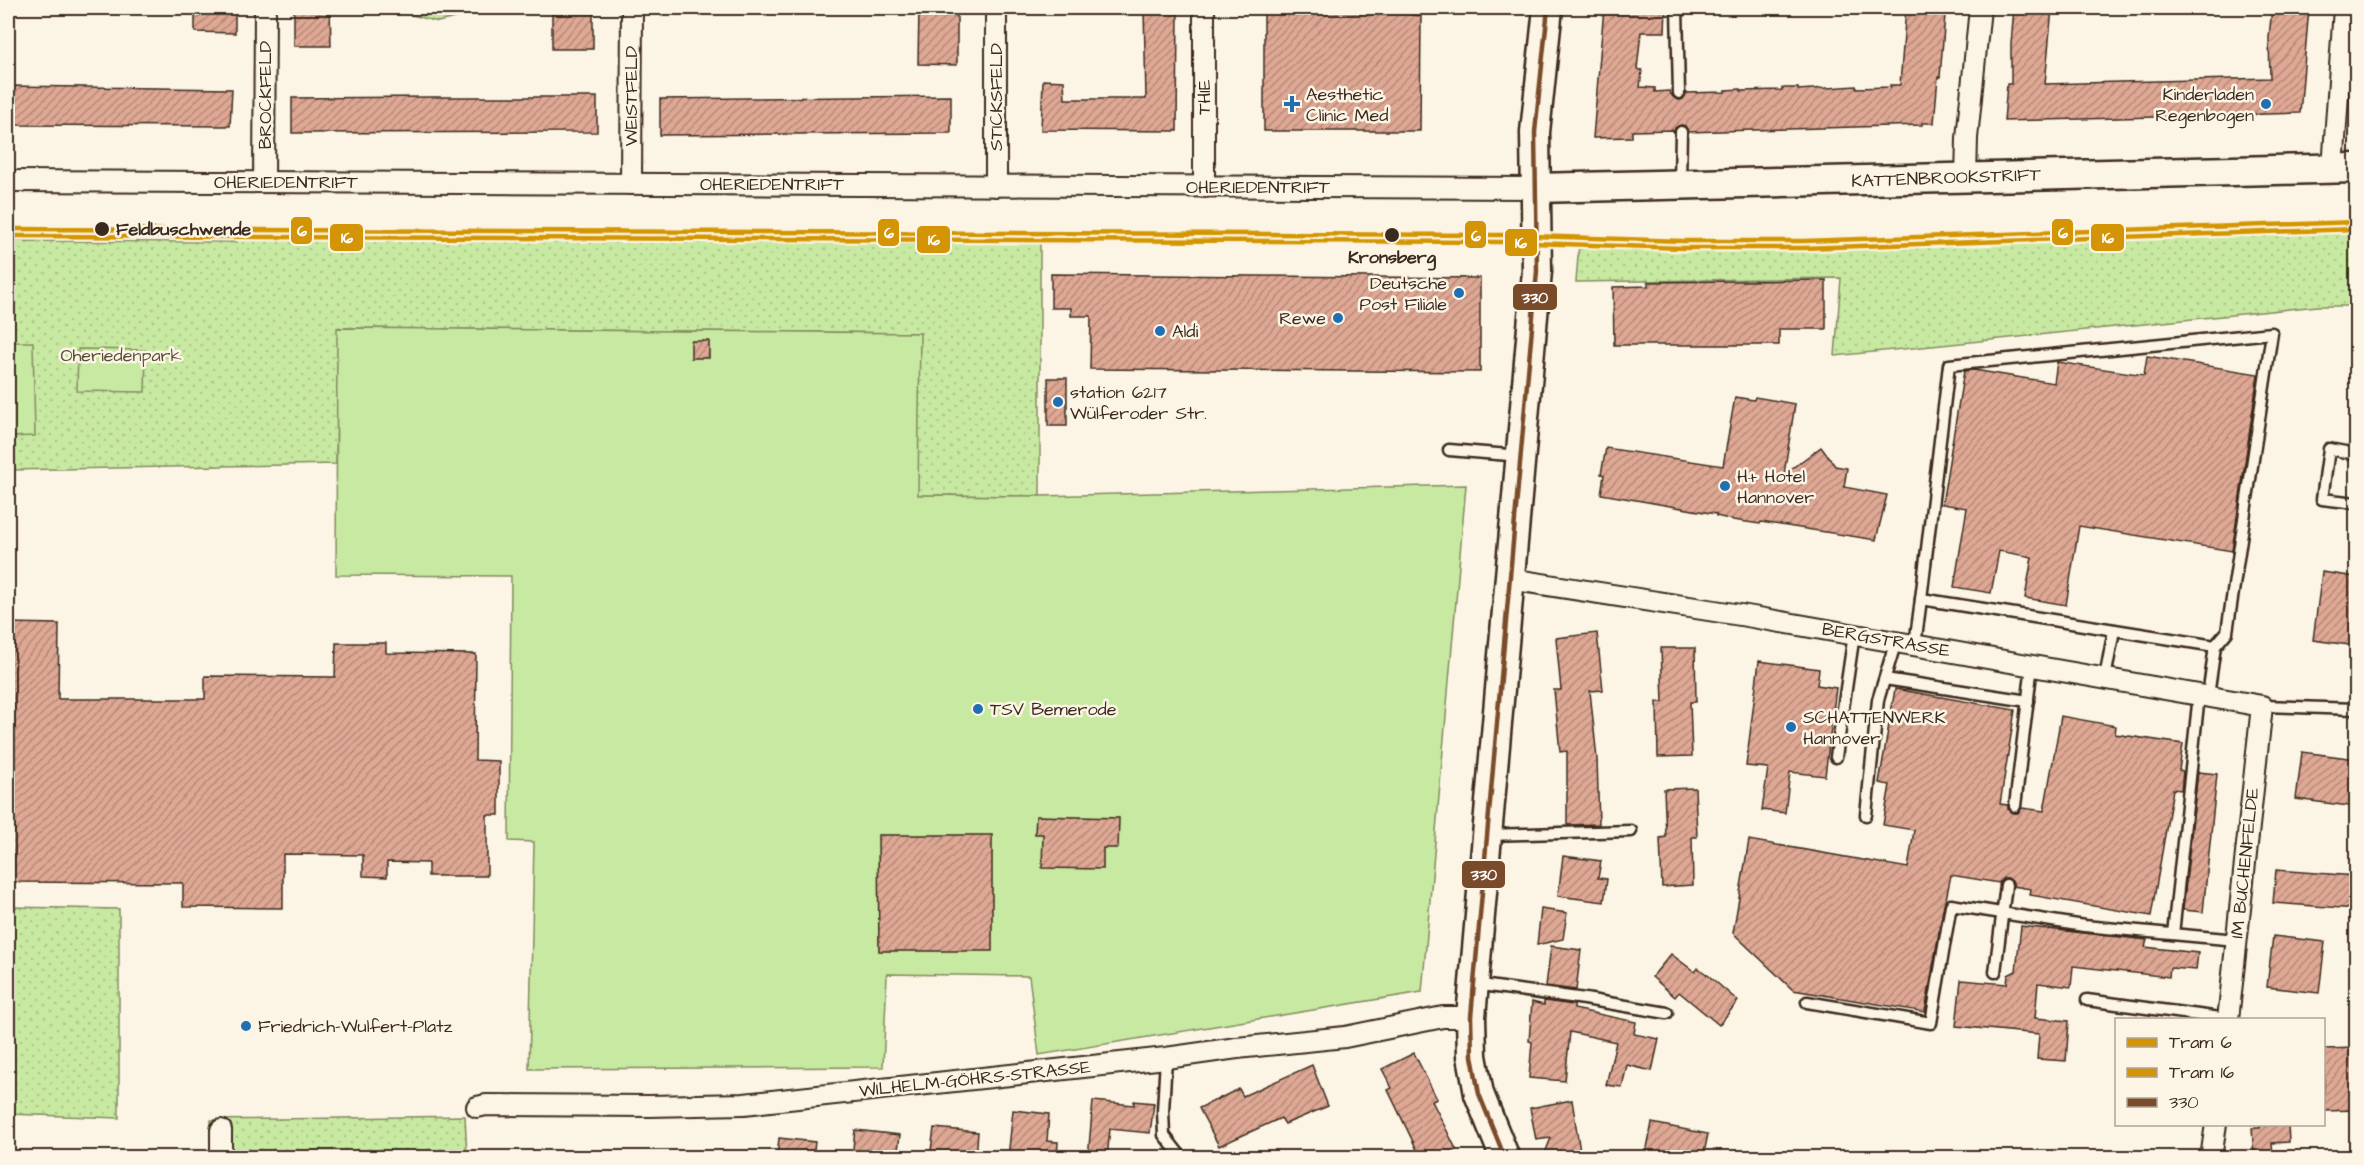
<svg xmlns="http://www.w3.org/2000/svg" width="2364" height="1165" viewBox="0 0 2364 1165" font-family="'Architects Daughter',sans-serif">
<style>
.grass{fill:url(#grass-dots);stroke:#828a60;stroke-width:1.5}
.pitch{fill:#c8e9a1;stroke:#828a60;stroke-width:1.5}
.building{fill:url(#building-hatch);stroke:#3b2a1e;stroke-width:1.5}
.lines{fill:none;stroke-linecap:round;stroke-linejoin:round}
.lane-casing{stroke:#3b2a1e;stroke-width:15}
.street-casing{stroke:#3b2a1e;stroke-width:24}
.secondary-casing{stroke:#3b2a1e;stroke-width:33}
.lane{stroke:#fcf5e5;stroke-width:10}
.street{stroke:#fcf5e5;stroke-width:20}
.secondary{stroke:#fcf5e5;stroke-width:28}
.bus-1-casing{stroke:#fcf5e5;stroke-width:9}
.bus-1{stroke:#7a4b2a;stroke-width:4.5}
.tram-1-casing{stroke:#fcf5e5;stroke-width:9}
.tram-2-casing{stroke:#fcf5e5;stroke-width:9}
.tram-1{stroke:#d39506;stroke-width:4.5}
.tram-2{stroke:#d39506;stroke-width:4.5}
.poi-dot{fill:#1f6fb2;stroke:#fcf5e5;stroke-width:2}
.stop-dot{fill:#3b2a1e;stroke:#fcf5e5;stroke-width:2}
.labels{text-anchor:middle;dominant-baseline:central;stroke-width:5;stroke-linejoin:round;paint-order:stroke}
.poi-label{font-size:18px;fill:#3b2a1e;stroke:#fcf5e5;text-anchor:start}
.street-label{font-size:18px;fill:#3b2a1e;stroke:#fcf5e5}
.stop-label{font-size:18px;font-weight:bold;fill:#3b2a1e;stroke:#fcf5e5;text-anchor:start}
.park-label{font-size:18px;fill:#575038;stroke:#fcf5e5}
.line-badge{stroke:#fcf5e5;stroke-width:2}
.badge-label{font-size:16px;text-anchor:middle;font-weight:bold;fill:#fff}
</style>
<defs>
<pattern id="grass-dots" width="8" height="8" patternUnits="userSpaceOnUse" patternTransform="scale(1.5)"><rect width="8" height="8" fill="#c8e9a1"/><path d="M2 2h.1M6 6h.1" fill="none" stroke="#adc88a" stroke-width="1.8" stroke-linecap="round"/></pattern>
<pattern id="building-hatch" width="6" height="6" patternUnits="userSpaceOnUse" patternTransform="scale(1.5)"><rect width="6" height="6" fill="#dea894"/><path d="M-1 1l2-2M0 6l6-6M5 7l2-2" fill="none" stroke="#b58978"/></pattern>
</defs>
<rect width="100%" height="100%" fill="#fcf5e5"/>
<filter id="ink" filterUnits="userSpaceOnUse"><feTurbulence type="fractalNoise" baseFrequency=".0167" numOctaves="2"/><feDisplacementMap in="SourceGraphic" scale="12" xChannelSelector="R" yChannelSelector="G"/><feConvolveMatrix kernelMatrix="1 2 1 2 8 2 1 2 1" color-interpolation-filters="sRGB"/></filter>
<g filter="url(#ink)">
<g class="grass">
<path d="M407 8H485L484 11 438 22 408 14Z"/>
<path d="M2356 228V306H2318L1835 356 1841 278 1576 282 1579 244 1743 247Z"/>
<path d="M237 235 1040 240V496L917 495 919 333 338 328 336 464 8 470V241L237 242Z"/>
<path d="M8 907 119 909V1118L8 1114Z"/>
<path d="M465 1116 467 1157 210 1158 211 1120Z"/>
</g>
<g class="pitch">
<path d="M337 328 920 333 918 495 1040 496 1466 485 1422 992 1039 1055 1029 976 887 974 883 1067 529 1069 534 842 509 841 511 576 336 575Z"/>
<path d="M8 342H33L35 436 8 437Z"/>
<path d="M78 349 146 350 145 392 77 391Z"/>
</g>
<g class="building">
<path d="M195 8H235V33L195 32Z"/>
<path d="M294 8H330L331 46H294Z"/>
<rect x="552" y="8" width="41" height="41"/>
<path d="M919 8H957V65L918 64Z"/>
<path d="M1144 8H1178L1177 131 1041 130 1043 80 1064 81 1065 99H1146Z"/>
<path d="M1264 8H1364L1421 16 1420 131H1264Z"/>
<path d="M1604 8H1666L1665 32H1641L1637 69 1642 70 1640 87 1655 88V92L1669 91 1673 97 1679 100 1683 99 1686 93 1725 92V90L1741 89V91L1782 90V88H1798V90L1856 86V88L1891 87 1890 85H1900L1906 8 1943 9V15H1945L1940 77H1938L1934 123H1922V125L1688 132 1685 126 1681 125 1675 128 1674 132 1672 130 1632 131V137L1593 138Z"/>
<path d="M2014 8H2052L2045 84 2270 78 2269 37 2272 8H2309L2300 113 2004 121 2007 84H2011V44Z"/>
<path d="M8 86 232 89 230 126 8 125Z"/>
<path d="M951 96V133L660 135V99Z"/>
<path d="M433 97H597V132L292 133V98Z"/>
<path d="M1051 274 1480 278V372L1090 369 1091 316H1071V308H1051Z"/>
<path d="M1826 280V329H1779V345H1614L1613 287 1648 286V282Z"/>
<rect x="691" y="341" width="18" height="17"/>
<path d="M2147 356 2258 374 2232 551 2079 526 2066 605 2025 598 2032 557 1999 551 1991 593 1954 587 1967 508 1942 504 1964 371 1974 370 2054 383 2057 362 2144 375Z"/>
<rect x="1048" y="378" width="19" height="48"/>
<path d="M1735 397 1754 400 1755 397 1795 404 1784 474 1821 447 1835 466 1847 468 1844 487 1887 495 1876 540 1761 522 1760 524 1733 520 1716 516V514L1601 494 1604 475 1601 474 1606 448 1723 466Z"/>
<path d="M2322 572 2356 577V646L2313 640Z"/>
<path d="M8 623 59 624 58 699H205V676L335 677 336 643H386V653L476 654 475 760 499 761V815H487V876H428V863L387 862V877L363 876V855L283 854V908L183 907V883L8 882Z"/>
<path d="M1597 633 1603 690 1590 691 1597 759 1599 824 1567 825V751L1560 752 1554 690H1561L1556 638Z"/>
<path d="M1661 648H1695L1696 702H1690L1692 756 1658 757 1657 702H1663Z"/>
<path d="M1759 661 1819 669 1817 685 1836 688 1825 776 1790 772 1785 813 1762 810 1768 768 1746 766Z"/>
<path d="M1895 689 2015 710 2000 804 2008 805V809L2014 813H2018L2022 808 2044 811 2061 716 2116 726 2115 734 2183 744 2179 770 2183 771 2181 790 2173 789 2151 916 2030 895 2031 889 2013 886V882L2008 878H2003L1999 883 1951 875 1946 899 1944 904 1925 1012 1793 990 1733 933 1749 840 1908 868 1914 830 1883 825 1890 785 1879 783Z"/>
<path d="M2302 752 2356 759V807L2296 799Z"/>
<path d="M2198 772 2217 774 2203 912 2183 910Z"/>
<path d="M1695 788 1697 837H1692L1693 885 1662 887 1660 838 1666 837 1664 789Z"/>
<path d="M1036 816 1119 818 1118 848H1103V869L1042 868 1043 834H1035Z"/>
<path d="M878 835H992V951H879Z"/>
<path d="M1563 856 1601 861 1598 878 1607 879 1604 902 1558 896Z"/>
<path d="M2276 870 2356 876V909L2273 903Z"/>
<path d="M1541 909 1567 913 1563 939 1537 945Z"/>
<path d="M2021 926 2147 940 2145 947 2198 953 2196 970 2170 968 2169 977 2073 966 2071 987 2038 983 2035 1018 2069 1021 2066 1061 2037 1059 2039 1034 1956 1026 1961 980 2007 984 2008 975 2016 971Z"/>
<path d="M2273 936 2325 942 2319 993 2267 987Z"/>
<path d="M1551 946 1581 950 1576 990 1546 986Z"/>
<path d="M1671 954 1695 972 1698 968 1709 976 1738 1001 1719 1025 1679 992 1675 997 1652 977Z"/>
<path d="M1544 1001 1574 1005V1009L1636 1022 1634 1034 1659 1039 1652 1071 1627 1065 1622 1087 1606 1085 1616 1042 1570 1032 1565 1081 1529 1078 1532 1042 1529 1041 1532 1002 1544 1005Z"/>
<path d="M2356 1048V1110L2324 1111V1049Z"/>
<path d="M1414 1053 1437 1099 1432 1101 1456 1149 1453 1151 1456 1158H1421L1388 1090 1392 1088 1382 1069Z"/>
<path d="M1312 1065 1328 1106 1285 1124 1281 1118 1219 1146 1199 1108 1239 1089 1243 1096Z"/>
<path d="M1572 1100 1581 1158H1543L1551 1138 1536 1140 1530 1108Z"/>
<path d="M1093 1101 1134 1105V1101L1154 1103 1150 1133 1110 1129 1107 1158H1088Z"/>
<path d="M1013 1110 1049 1114 1047 1141 1058 1142 1057 1158H1008Z"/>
<path d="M1652 1123 1708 1134 1703 1158 1671 1153 1670 1158H1645Z"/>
<path d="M2260 1125H2288L2289 1142 2272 1143 2273 1155 2254 1156 2252 1128H2260Z"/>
<path d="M934 1128 978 1132 976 1158H930Z"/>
<path d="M855 1130 900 1135 897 1158H852Z"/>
<path d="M779 1138 815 1142 813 1158H777Z"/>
</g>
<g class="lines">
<defs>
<g id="lane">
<path d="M1677 8 1679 93"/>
<path d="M1680 182 1681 132"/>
<path d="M1449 450 1521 456"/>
<path d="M2356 454 2329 449 2322 499 2356 503"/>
<path d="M1921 599 1949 365 2272 333 2227 632 2215 646"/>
<path d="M1915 645 1921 599 2215 646 2208 696"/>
<path d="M2105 678 2114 630"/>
<path d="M1885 679 2028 701"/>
<path d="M2262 706 2356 709"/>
<path d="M1836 757 1854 634"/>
<path d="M2015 806 2032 665"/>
<path d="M1866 815 1878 700 1896 641"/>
<path d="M1487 835 1631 831"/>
<path d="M2173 934 2199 695"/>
<path d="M1995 972 2006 885"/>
<path d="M1474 984 1585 999 1667 1013"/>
<path d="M2087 1000 2228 1019"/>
<path d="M1807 1002 1931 1023 1951 905 2084 926 2237 940"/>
<path d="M1166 1058 1163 1111 1164 1135 1182 1158"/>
</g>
<g id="street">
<path d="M1204 8V187"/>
<path d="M2333 168 2344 8"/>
<path d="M1966 178 1967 138 1980 8"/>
<path d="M8 181 1536 188"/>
<path d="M264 182 265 8"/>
<path d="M631 184 632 8"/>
<path d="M996 186V8"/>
<path d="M1509 579 1747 616 2262 706 2228 1020"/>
<path d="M477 1107 486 1105 649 1106 744 1104 1166 1058 1237 1048 1345 1037 1443 1017H1471"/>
<path d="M221 1130V1158"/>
<path d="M2211 1158 2216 1124"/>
</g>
<g id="secondary">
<path d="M1536 188 2356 168"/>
<path d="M1505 1158 1479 1094 1472 1056 1471 1017 1537 271 1535 132 1548 8"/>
</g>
</defs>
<use href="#lane" class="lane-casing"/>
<use href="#street" class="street-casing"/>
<use href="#secondary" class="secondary-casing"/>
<use href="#lane" class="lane"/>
<use href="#street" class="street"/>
<use href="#secondary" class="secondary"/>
<defs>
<path id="bus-1" d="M1505 1158 1479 1094 1472 1056 1471 1017 1537 271 1535 132 1548 8"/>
</defs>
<use href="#bus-1" class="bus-1-casing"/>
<use href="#bus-1" class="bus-1"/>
<defs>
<path id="tram-1" d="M8 229 1503 235 1683 241H1803L2356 222"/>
<path id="tram-2" d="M8 236 1503 242 1683 248H1803L2356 229"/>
</defs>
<use href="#tram-1" class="tram-1-casing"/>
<use href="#tram-2" class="tram-2-casing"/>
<use href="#tram-1" class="tram-1"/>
<use href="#tram-2" class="tram-2"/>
</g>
</g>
<g class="poi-dot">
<path d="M1289 95h6v6h6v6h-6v6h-6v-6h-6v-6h6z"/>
<circle cx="2266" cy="104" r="6"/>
<circle cx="1459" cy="293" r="6"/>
<circle cx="1338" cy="318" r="6"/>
<circle cx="1160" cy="331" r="6"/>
<circle cx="1058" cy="402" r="6"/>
<circle cx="1725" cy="486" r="6"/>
<circle cx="978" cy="709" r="6"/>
<circle cx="1791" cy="727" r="6"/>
<circle cx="246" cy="1026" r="6"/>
</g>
<g class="stop-dot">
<circle cx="102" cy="229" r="8"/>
<circle cx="1392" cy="235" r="8"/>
</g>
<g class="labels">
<g class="poi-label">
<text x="1306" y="94">Aesthetic<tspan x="1306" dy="21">Clinic Med</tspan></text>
<text x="2254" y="94" text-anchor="end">Kinderladen<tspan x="2254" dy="21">Regenbogen</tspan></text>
<text x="1447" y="283" text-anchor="end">Deutsche<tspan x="1447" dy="21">Post Filiale</tspan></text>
<text x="1326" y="318" text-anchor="end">Rewe</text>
<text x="1172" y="331">Aldi</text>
<text x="1070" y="392">station 6217<tspan x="1070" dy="21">Wülferoder Str.</tspan></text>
<text x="1737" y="476">H+ Hotel<tspan x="1737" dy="21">Hannover</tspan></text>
<text x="990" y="709">TSV Bemerode</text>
<text x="1803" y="717">SCHATTENWERK<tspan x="1803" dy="21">Hannover</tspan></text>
<text x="258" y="1026">Friedrich-Wulfert-Platz</text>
</g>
<g class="street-label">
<text transform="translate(265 95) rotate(-90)">BROCKFELD</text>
<text transform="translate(631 96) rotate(-90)">WEISTFELD</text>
<text transform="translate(996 97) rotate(-90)">STICKSFELD</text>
<text transform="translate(1204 97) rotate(-90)">THIE</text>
<text transform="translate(1946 178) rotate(-2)">KATTENBROOKSTRIFT</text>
<text x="286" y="182">OHERIEDENTRIFT</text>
<text x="772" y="184">OHERIEDENTRIFT</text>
<text x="1258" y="187">OHERIEDENTRIFT</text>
<text transform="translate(1886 640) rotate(10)">BERGSTRASSE</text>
<text transform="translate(2245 863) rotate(-84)">IM BUCHENFELDE</text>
<text transform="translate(975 1079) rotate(-6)">WILHELM-GÖHRS-STRASSE</text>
</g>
<g class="stop-label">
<text x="116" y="229">Feldbuschwende</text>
<text x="1392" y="257" text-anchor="middle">Kronsberg</text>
</g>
<g class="park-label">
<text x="121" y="355">Oheriedenpark</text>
</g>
</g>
<g class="line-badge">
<rect x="290" y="216" width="23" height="29" rx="6" fill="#d39506"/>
<rect x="2051" y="218" width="23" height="28" rx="6" fill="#d39506"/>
<rect x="877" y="218" width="23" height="29" rx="6" fill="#d39506"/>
<rect x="1464" y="220" width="23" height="29" rx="6" fill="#d39506"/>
<rect x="329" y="223" width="35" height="29" rx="6" fill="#d39506"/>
<rect x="2090" y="223" width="35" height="29" rx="6" fill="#d39506"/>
<rect x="916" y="225" width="35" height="29" rx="6" fill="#d39506"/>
<rect x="1504" y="228" width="34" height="29" rx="6" fill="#d39506"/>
<rect x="1512" y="283" width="46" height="28" rx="6" fill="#7a4b2a"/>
<rect x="1461" y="860" width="45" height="29" rx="6" fill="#7a4b2a"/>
</g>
<g class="badge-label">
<text x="302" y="236">6</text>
<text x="2063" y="238">6</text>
<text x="889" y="238">6</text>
<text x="1476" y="241">6</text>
<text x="347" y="243">16</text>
<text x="2108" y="243">16</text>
<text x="934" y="245">16</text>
<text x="1521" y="248">16</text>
<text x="1535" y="303">330</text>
<text x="1484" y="880">330</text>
</g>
<rect width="2364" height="1165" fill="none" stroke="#fcf5e5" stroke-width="30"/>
<rect x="15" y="15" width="2334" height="1135" fill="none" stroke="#3b2a1e" stroke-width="2" filter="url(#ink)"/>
<rect x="2115" y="1018" width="210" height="108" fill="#fcf5e5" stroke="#afa495" stroke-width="1.5"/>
<rect x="2127" y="1038" width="30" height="9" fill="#d39506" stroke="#afa495" stroke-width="1.5"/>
<text x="2169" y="1048" font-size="18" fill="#3b2a1e">Tram 6</text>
<rect x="2127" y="1068" width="30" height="9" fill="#d39506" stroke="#afa495" stroke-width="1.5"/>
<text x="2169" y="1078" font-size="18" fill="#3b2a1e">Tram 16</text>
<rect x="2127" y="1098" width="30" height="9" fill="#7a4b2a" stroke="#afa495" stroke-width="1.5"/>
<text x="2169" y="1108" font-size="18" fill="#3b2a1e">330</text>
</svg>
